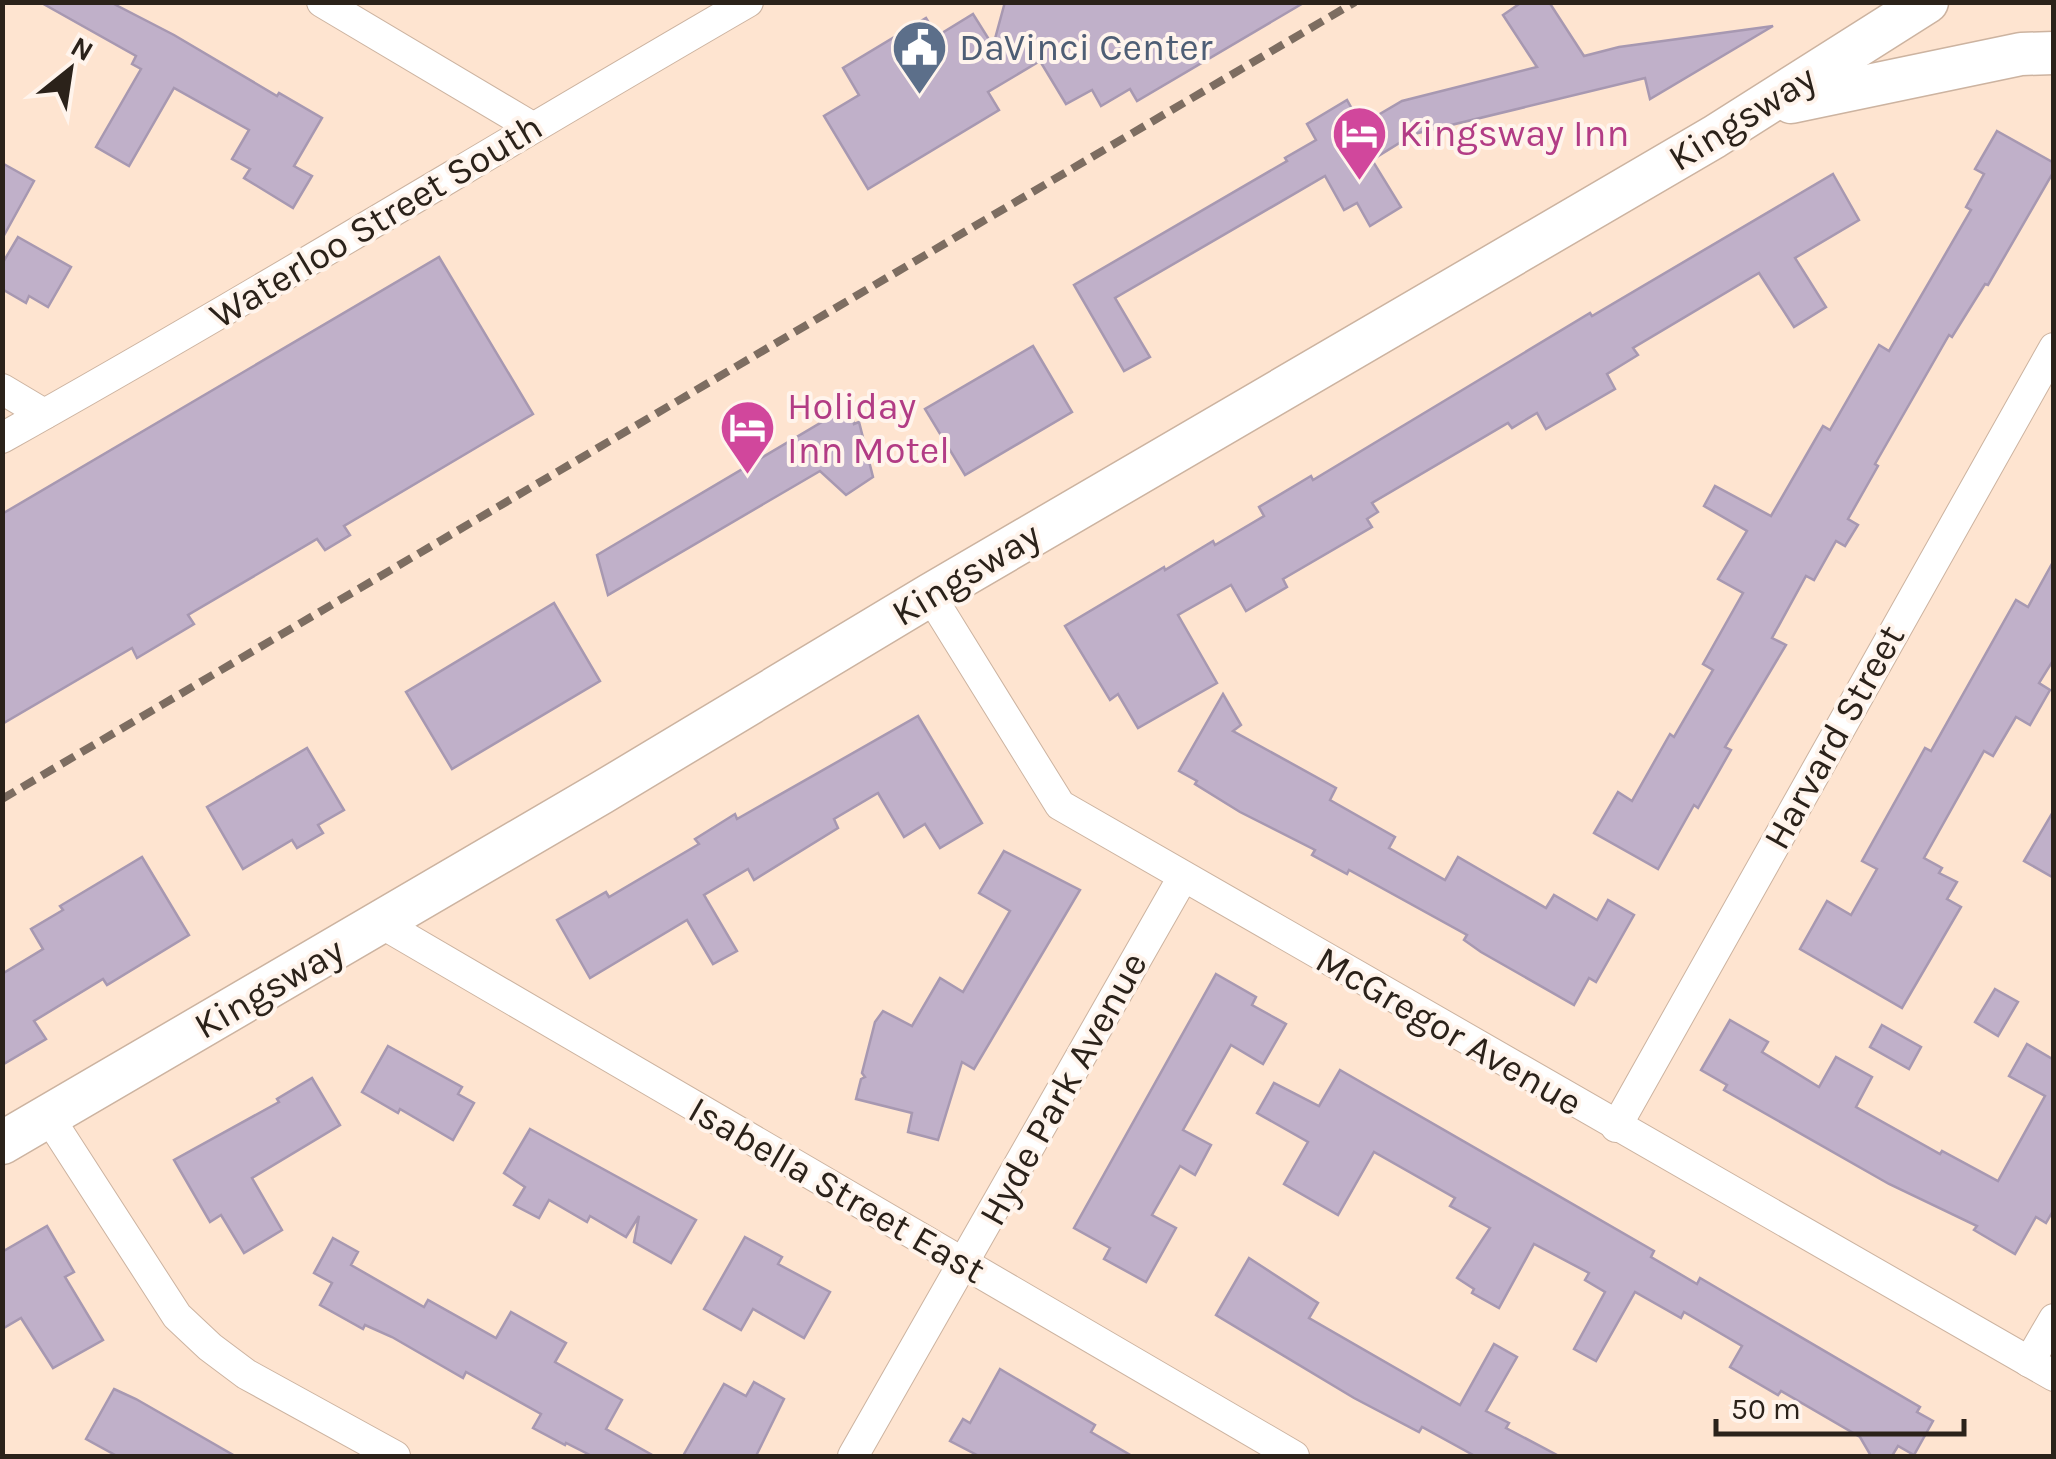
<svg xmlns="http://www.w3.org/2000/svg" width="2056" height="1459" viewBox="0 0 2056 1459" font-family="Karla,sans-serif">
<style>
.building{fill:#c0b0c9;stroke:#a798b1;stroke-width:2.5}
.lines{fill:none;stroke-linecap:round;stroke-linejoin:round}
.minor-casing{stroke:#ccb3a0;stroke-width:32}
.secondary-casing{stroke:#ccb3a0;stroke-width:45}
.minor{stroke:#fff;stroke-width:30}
.secondary{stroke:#fff;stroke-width:42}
.rail{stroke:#7d6d61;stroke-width:8;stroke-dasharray:15 8;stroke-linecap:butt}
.labels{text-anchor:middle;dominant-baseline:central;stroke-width:8;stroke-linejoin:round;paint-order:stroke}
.service-label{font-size:38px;fill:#4e5e75;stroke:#fff4ec;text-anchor:start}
.street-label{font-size:38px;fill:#2b221a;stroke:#fff4ec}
.hotel-label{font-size:38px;fill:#b23c85;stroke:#fff4ec;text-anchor:start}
</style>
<rect width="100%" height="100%" fill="#fee4d0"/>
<g class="building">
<path d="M40 2H110L174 35 277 96 279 93 322 118 294 166 312 176 293 208 244 178 250 169 232 159 249 130 174 88 129 166 96 147 141 69 132 64 136 56Z"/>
<path d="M1005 2H1305L1137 101 1130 89 1101 106 1092 90 1066 104 1040 61 988 92 999 110 868 189 824 116 859 95 843 68 926 18 937 36 973 14 993 46Z"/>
<path d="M1522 2H1549L1584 56 1619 47 1773 26 1650 99 1645 78 1414 134 1372 160 1401 207 1370 226 1357 203 1344 210 1325 176 1115 298 1150 357 1124 371 1074 285 1287 161 1285 158 1316 140 1307 124 1347 100 1361 125 1402 101 1537 67 1503 15Z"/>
<path d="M1997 131 2054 163V171L1988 285 1985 284 1952 337 1949 335 1875 464 1878 466 1848 519 1858 525 1845 546 1836 541 1814 580 1806 576 1772 638 1786 645 1725 747 1731 750 1698 808 1694 805 1658 869 1594 833 1618 792 1632 801 1670 734 1674 737 1713 670 1703 664 1743 593 1718 579 1747 531 1704 506 1715 486 1771 516 1823 426 1830 430 1879 345 1889 351 1971 210 1966 207 1984 174 1975 169Z"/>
<path d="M2 163 34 181 2 239Z"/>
<path d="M1833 174 1859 220 1795 258 1826 307 1794 327 1759 273 1633 348 1638 355 1607 374 1615 389 1546 429 1537 413 1512 428 1508 423 1372 503 1378 512 1367 519 1372 527 1283 579 1287 587 1246 611 1231 585 1178 615 1217 683 1138 728 1118 694 1110 700 1065 626 1164 567 1165 570 1213 541 1215 545 1264 516 1259 507 1311 476 1313 480 1590 313 1592 316Z"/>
<path d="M18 237 71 267 48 307 29 296 26 303 2 289V264Z"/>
<path d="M439 257 533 414 344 526 350 535 325 550 317 539 188 615 194 624 137 658 132 648 2 724V514Z"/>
<path d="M1033 346 1072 412 965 475 925 409Z"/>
<path d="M849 406 854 424 859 422 873 477 846 495 820 471 608 595 597 555Z"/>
<path d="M2054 560V659L2039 683 2050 690 2030 725 2016 717 1993 756 1984 751 1924 858 1942 868 1939 873 1957 882 1947 899 1961 907 1902 1008 1800 949 1827 901 1851 915 1877 869 1862 861 1925 748 1931 751 2016 600 2028 607Z"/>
<path d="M554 603 600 681 452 769 406 692Z"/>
<path d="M1223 694 1241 725 1233 731 1336 788 1330 800 1395 837 1389 848 1445 880 1458 857 1546 908 1554 895 1597 920 1608 900 1634 915 1596 982 1589 978 1574 1005 1481 952 1464 940 1467 935 1349 870 1347 874 1312 855 1315 850 1240 812 1195 784 1197 781 1179 771Z"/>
<path d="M918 716 982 823 940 848 925 824 904 837 878 793 834 819 838 828 754 880 748 869 704 895 737 951 713 964 687 920 590 978 557 920 606 892 609 897 699 844 695 839 735 814 737 819Z"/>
<path d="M307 748 344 810 318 825 323 833 297 848 292 840 243 869 207 807Z"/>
<path d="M2054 810V878L2024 861Z"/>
<path d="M1004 851 1080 890 974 1069 962 1062 938 1140 908 1132 912 1113 856 1099 861 1079 865 1077 862 1073 875 1022 883 1011 912 1026 940 978 963 992 1010 911 979 893Z"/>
<path d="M142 857 189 935 107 985 103 979 34 1021 46 1039 2 1065V974L43 949 31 929 63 910 60 906Z"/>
<path d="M1216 974 1256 997 1252 1005 1286 1024 1263 1064 1231 1045 1183 1130 1211 1145 1195 1175 1180 1166 1152 1215 1176 1228 1146 1282 1104 1259 1110 1248 1074 1228Z"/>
<path d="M1995 989 2018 1002 1998 1036 1975 1022Z"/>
<path d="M1730 1020 1768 1042 1762 1052 1819 1087 1836 1057 1872 1077 1856 1107 1940 1154 1942 1151 1998 1181 2045 1096 2009 1076 2027 1044 2054 1060V1209L2046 1223 2036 1217 2015 1254 1974 1230 1977 1226 1889 1184 1724 1090 1727 1085 1701 1070Z"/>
<path d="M1882 1025 1921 1047 1909 1069 1870 1047Z"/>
<path d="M388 1046 462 1087 458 1094 474 1103 453 1140 400 1109 398 1113 362 1092Z"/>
<path d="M1340 1070 1654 1251 1651 1257 1697 1284 1700 1278 1920 1407 1917 1412 1933 1421 1914 1455 1898 1446 1892 1456H1871L1860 1437 1781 1391 1778 1395 1730 1367 1742 1346 1684 1312 1681 1318 1635 1292 1596 1361 1574 1349 1605 1292 1585 1280 1589 1273 1534 1244 1499 1308 1472 1293 1474 1289 1457 1278 1490 1228 1450 1206 1455 1198 1374 1152 1338 1215 1284 1184 1308 1142 1257 1113 1274 1083 1319 1106Z"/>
<path d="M312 1078 340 1125 252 1178 282 1230 244 1253 221 1215 210 1222 174 1160 279 1102 277 1099Z"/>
<path d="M530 1129 696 1220 671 1263 634 1242 639 1216 626 1237 590 1216 587 1222 549 1200 539 1218 514 1205 525 1187 504 1173Z"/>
<path d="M47 1226 74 1272 65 1277 103 1340 53 1368 21 1318 2 1329V1252Z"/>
<path d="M745 1237 782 1257 778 1264 830 1292 804 1338 753 1309 741 1330 704 1309Z"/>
<path d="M333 1238 358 1252 351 1265 424 1307 428 1300 496 1338 511 1312 566 1343 555 1362 622 1400 606 1429 654 1456H592L566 1443 565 1445 533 1428 541 1414 466 1372 463 1378 392 1337 365 1325 363 1329 320 1305 332 1283 314 1273Z"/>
<path d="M1249 1258 1318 1303 1309 1318 1460 1405 1494 1344 1517 1357 1486 1411 1509 1423 1506 1428 1559 1456H1475L1422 1427 1419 1432 1354 1398 1216 1315Z"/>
<path d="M1000 1369 1095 1425 1091 1432 1132 1456H979L950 1441 963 1419 970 1423Z"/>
<path d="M754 1382 784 1399 756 1456H683L724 1384 746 1396Z"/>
<path d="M114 1389 136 1399 235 1456H117L86 1439Z"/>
</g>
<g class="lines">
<defs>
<g id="minor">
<path d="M322 2 532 127"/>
<path d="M2 389 44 414"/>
<path d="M2 438C254 297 499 146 748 2"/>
<path d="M930 595 1060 805 2054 1376"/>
<path d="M381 923 1294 1456"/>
<path d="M48 1116 177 1316 210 1347 246 1374 395 1456"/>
<path d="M1616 1127 2054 348"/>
<path d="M2029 1362 2054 1319"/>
<path d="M853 1456 1183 877"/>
</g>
<g id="secondary">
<path d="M1791 102 2021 54 2054 53"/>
<path d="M2 1143 601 793 930 595 1714 137 1927 2"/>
</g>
</defs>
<use href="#minor" class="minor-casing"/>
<use href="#secondary" class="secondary-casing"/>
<use href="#minor" class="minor"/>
<use href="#secondary" class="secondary"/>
<path class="rail" d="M2 799 1355 2"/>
</g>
<defs>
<symbol id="civic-pin" viewBox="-11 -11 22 30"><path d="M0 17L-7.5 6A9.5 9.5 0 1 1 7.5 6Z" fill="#5c6f8a" stroke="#fff4ec"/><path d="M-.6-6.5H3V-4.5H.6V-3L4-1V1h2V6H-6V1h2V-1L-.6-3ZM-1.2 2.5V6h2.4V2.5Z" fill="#fff"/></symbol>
<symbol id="hotel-pin" viewBox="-11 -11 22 30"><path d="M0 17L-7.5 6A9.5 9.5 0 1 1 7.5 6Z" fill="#d1479c" stroke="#fff4ec"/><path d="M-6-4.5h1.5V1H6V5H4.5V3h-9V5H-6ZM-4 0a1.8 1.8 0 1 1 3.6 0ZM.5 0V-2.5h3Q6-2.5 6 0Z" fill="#fff"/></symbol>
</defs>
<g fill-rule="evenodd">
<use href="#civic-pin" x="888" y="16" width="63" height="86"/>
<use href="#hotel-pin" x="1328" y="102" width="63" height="86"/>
<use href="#hotel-pin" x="716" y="396" width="63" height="86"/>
</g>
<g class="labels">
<g class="service-label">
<text x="959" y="47">DaVinci Center</text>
</g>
<g class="street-label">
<text transform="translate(1742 118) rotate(-32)">Kingsway</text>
<text transform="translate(376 221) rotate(-31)">Waterloo Street South</text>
<text transform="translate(966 574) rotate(-31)">Kingsway</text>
<text transform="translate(1834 737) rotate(-61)">Harvard Street</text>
<text transform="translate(269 988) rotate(-30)">Kingsway</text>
<text transform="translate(1449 1031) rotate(30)">McGregor Avenue</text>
<text transform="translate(1063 1089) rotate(-61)">Hyde Park Avenue</text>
<text transform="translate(837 1190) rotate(30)">Isabella Street East</text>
</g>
<g class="hotel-label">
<text x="1399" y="133">Kingsway Inn</text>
<text x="787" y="406">Holiday<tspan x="787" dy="44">Inn Motel</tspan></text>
</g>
</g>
<rect width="2056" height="1459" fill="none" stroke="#2b221a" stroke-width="10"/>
<g transform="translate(70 70) rotate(30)" stroke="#fff4ec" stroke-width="8" paint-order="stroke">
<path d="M0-8L18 38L0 25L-18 38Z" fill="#2b221a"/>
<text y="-15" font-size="28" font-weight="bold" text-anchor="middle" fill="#2b221a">N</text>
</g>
<path d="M1716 1419v15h248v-15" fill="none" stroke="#2b221a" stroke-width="5"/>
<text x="1731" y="1419" font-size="30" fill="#2b221a" stroke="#fff4ec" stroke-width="8" paint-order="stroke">50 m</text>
</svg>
